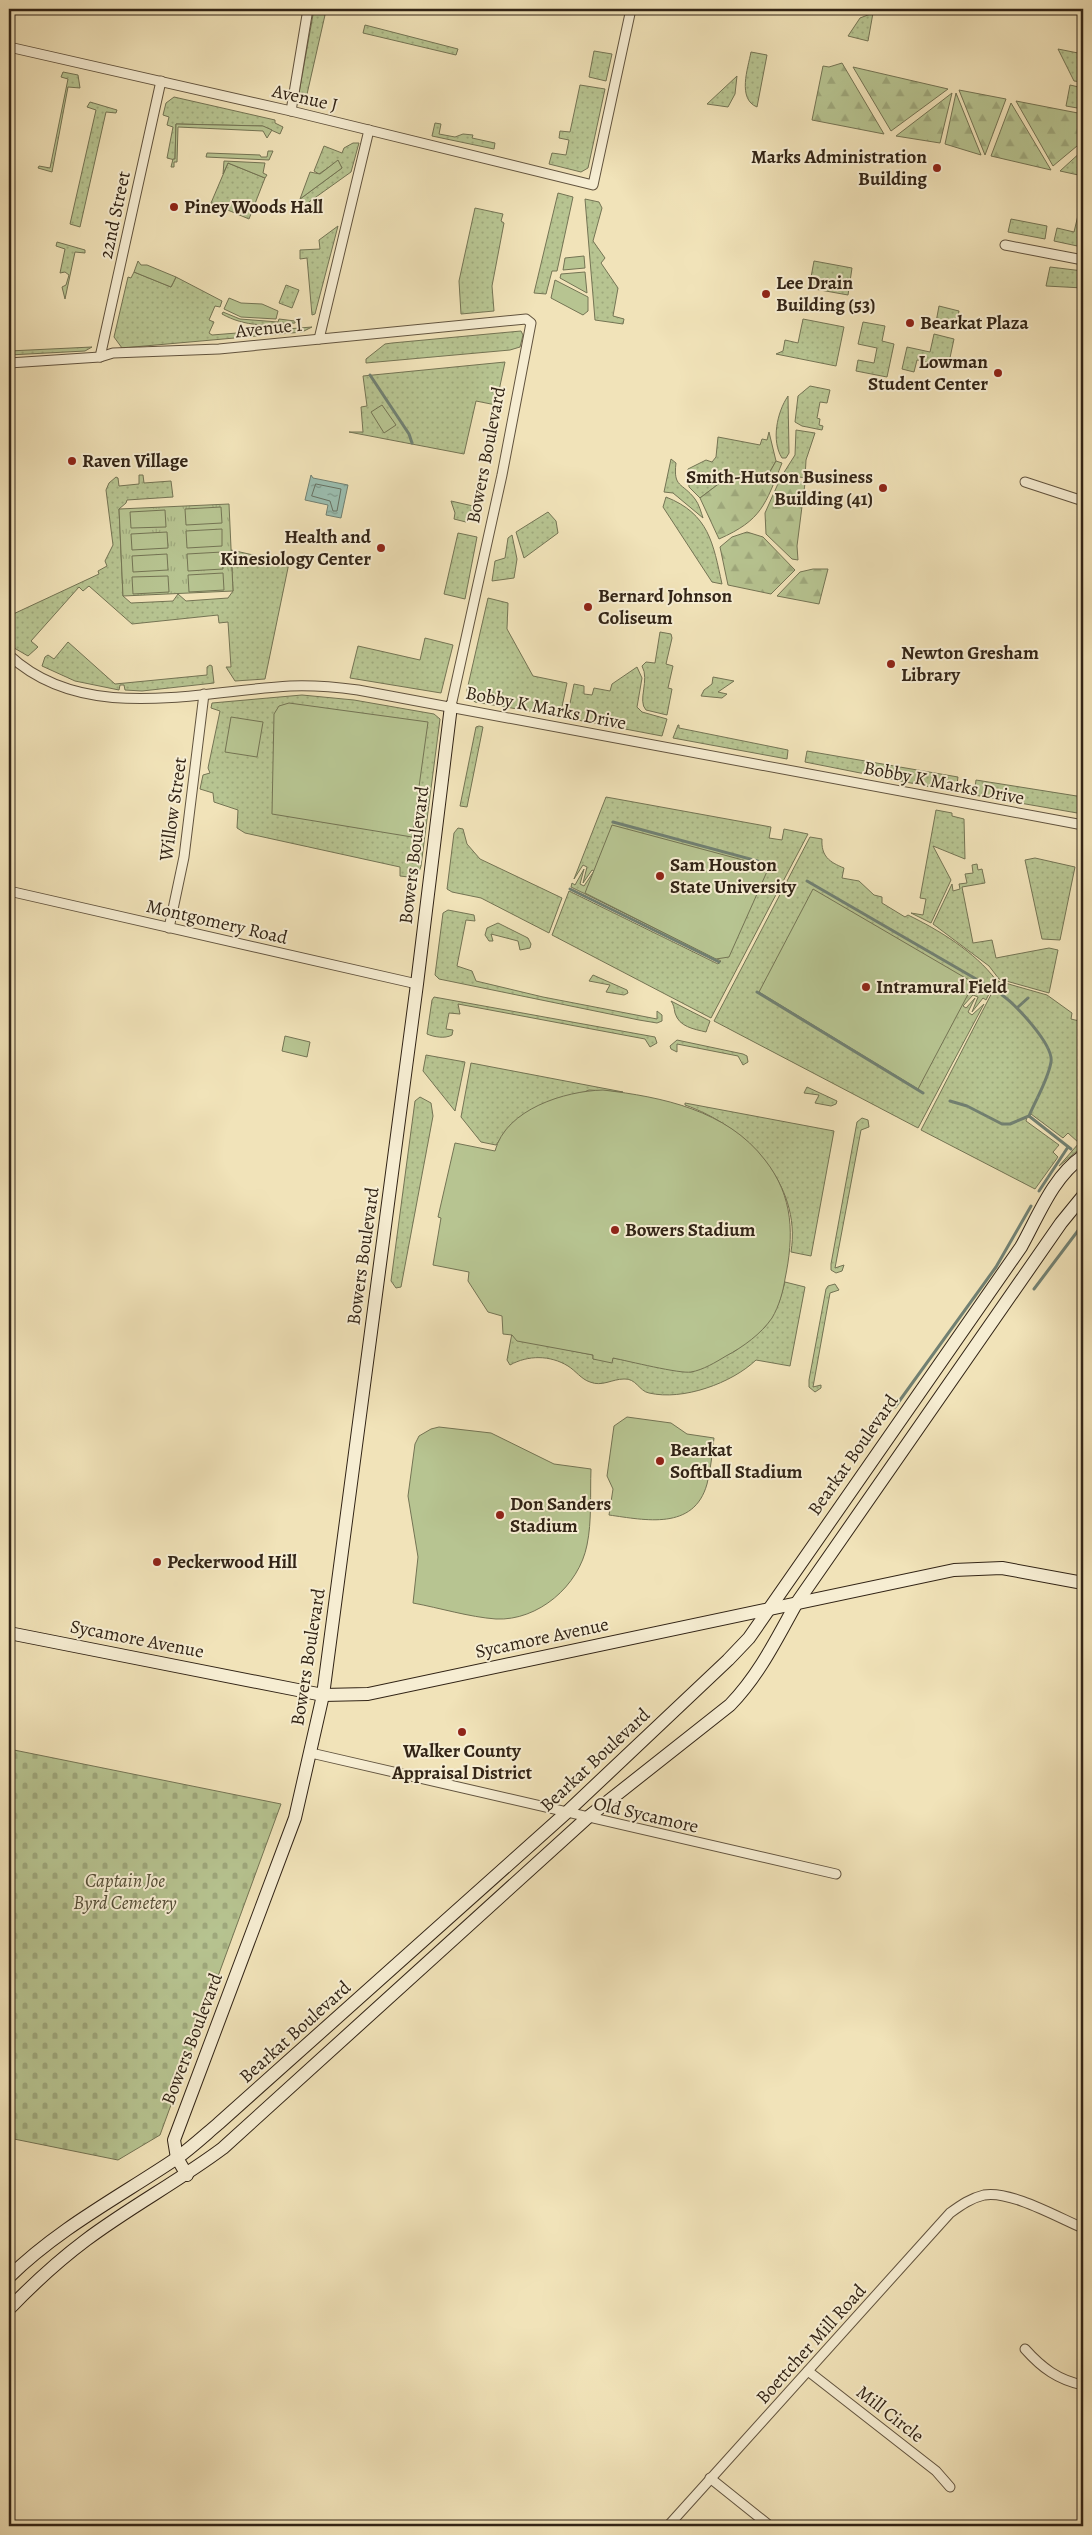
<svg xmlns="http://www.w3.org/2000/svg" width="1092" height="2535" viewBox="0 0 1092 2535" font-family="Alegreya,serif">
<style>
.grass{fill:url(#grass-dots);stroke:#747454}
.forest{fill:url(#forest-firs);stroke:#747454}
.cemetery{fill:url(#cemetery-stones);stroke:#747454}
.park{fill:url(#park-tufts);stroke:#747454}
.garden{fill:#b7c491;stroke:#747454}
.water{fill:url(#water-ripples);stroke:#718072}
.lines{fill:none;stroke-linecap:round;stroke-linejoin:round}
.shore{stroke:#667163;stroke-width:1}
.stream{stroke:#718072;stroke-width:3}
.street-casing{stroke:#62543f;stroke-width:11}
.secondary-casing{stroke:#322416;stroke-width:14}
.street{stroke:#f6edd2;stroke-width:9}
.secondary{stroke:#f6edd2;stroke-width:12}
.poi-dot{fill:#8f2418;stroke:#f6edd2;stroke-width:2}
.labels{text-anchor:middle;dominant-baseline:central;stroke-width:4;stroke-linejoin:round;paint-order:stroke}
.street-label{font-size:19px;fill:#322416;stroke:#f6edd2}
.poi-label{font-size:19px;font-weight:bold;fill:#322416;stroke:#f6edd2;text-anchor:start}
.park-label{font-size:19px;font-style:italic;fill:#534c35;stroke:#f6edd2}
</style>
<defs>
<pattern id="grass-dots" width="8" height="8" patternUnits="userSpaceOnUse" patternTransform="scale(1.25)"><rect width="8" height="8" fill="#b7c491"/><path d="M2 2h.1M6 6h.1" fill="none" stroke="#9ea87c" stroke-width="1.8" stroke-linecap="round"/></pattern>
<pattern id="forest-firs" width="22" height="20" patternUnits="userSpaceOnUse" patternTransform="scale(1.25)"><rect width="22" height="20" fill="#b7c491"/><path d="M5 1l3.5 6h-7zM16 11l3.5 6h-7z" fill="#9ea87c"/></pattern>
<pattern id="cemetery-stones" width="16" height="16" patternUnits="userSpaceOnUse" patternTransform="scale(1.25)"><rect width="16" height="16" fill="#b7c491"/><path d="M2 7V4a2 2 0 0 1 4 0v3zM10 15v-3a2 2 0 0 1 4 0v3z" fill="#9ea87c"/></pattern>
<pattern id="park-tufts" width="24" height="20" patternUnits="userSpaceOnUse" patternTransform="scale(1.25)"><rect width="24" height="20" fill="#b7c491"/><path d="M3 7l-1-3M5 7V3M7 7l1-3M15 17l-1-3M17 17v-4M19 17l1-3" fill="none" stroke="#9ea87c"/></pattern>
<pattern id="water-ripples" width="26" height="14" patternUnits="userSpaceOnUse" patternTransform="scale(1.25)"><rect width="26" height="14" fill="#9bbeb0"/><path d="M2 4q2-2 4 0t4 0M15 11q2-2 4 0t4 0" fill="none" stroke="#7f9a8e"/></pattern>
</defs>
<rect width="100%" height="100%" fill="#f1e3b9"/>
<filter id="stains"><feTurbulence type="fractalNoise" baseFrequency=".004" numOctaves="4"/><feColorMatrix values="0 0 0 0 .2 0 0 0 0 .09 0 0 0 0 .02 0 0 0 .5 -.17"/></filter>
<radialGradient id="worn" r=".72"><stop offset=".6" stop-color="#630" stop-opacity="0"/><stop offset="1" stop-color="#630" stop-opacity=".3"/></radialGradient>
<g class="grass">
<path d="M314 9H318V13L325 15 305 103 297 104Z"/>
<path d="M873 13 868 41 848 36 860 18Z"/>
<path d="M365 25 458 49 456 55 363 33Z"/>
<path d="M1058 49 1083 54V82L1074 81Z"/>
<path d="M594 51 612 54 606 81 589 77Z"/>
<path d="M751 52 767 55 757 107C737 99 748 68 751 52Z"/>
<path d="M63 72 78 75 80 88 68 87 52 172 38 168 39 166 50 168 68 79 61 77Z"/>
<path d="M737 76 735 94 728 107 707 104Z"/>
<path d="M580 85 605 89 588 168 581 172 549 164 552 153 566 155 569 140 559 138 560 131 570 132Z"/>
<path d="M1070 85 1083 88V109L1066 106Z"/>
<path d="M174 97 275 120V123L283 127 280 134 262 126 176 124 175 160 167 158 173 127 167 125 169 117 163 115 166 103Z"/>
<path d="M90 102 117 110 116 113 106 112 80 227 70 224 96 110 87 107Z"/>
<path d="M435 123 441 124 439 134 455 137 463 134 473 135 472 138 495 143 494 149 432 136Z"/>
<path d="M353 143H359L351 172 295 212 300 199 342 168 338 161 319 174 314 171 324 146 342 153 344 148Z"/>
<path d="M1083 150V176L1060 171Z"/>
<path d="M228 163 265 178 249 219 211 203Z"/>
<path d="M558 193 573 197 557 271H552L546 294 534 293Z"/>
<path d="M585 199 599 202 602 208 593 241 605 258 601 263 618 288 613 316 624 319 623 324 595 320Z"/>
<path d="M475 208 503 214 501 221 504 223 492 286 494 311 461 314 459 281Z"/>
<path d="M1079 211 1083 218 1082 247 1054 241 1057 228 1074 232Z"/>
<path d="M1011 219 1047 226 1045 239 1008 232Z"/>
<path d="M338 226 315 314 312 315 307 258 300 259V250L320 249 319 240Z"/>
<path d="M57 242 85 250V253L75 252 65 299 62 287 66 285 69 275 65 272 60 273 65 249 56 246Z"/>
<path d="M814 261 852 268 848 295 809 288Z"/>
<path d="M1050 267 1083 271V288L1046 286Z"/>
<path d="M134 272 171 287 176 277 222 301 220 307 215 306 209 320 214 322 209 333 212 335 312 327 302 332 122 348 114 337 128 277 131 278Z"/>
<path d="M286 285 299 290 292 308 279 303Z"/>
<path d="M939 306 959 311 956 326 936 322Z"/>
<path d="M223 312 240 319 278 322 279 319 295 321V323C269 326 245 327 222 314Z"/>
<path d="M803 319 844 327 836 366 776 354 783 351 785 340 798 343Z"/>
<path d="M863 322 885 326 882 341 894 344 887 377 856 371 858 360 874 363 877 348 858 344Z"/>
<path d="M521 331 523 335 520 347 510 350 366 363V359L385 344 392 343Z"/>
<path d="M934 334 954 339 948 367 917 360 914 372 902 369 907 347 930 352Z"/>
<path d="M92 347 85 351 9 355V351Z"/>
<path d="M505 362 496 405 476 401 464 454 349 432H363L361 407 367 406 363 376Z"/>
<path d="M810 386 830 390 827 403 820 402 817 418 820 419 819 425 823 426 822 430 802 426 795 422 798 396Z"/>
<path d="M788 396 789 453 786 458H782C771 441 777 412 788 396Z"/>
<path d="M796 430 815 433 806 460 805 478 783 474 795 455Z"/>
<path d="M769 432 776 461 767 477 729 476 700 498 689 487 688 469 706 460 712 462 716 457 718 437 760 445 762 439 767 440Z"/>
<path d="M671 459 676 463C673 488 682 482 695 499 699 504 701 512 703 518L673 493 664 492Z"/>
<path d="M139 475H143L144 483 171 481 173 497 127 500 126 503 119 509 123 596 131 603 173 601 178 594 186 601 228 598 233 591 231 550 289 563 265 679 235 681 226 667H231L228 622 219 623 218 615 132 624 89 586 83 591 79 587 31 641 38 647 28 656 9 645V616L99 574 98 571 107 566 105 561 113 545 106 490 109 483 116 477 118 478 119 486 139 484Z"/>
<path d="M666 497C709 514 713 543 722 584L712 582 663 507Z"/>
<path d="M451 501 473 506 466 522 454 519 455 513Z"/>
<path d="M548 512 556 521 558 533 524 558 516 532Z"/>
<path d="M458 533 477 537 465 599 444 594Z"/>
<path d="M512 535 517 559 514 578 492 581 495 561 505 558 508 538Z"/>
<path d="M488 598 508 603 507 629 533 676 567 683 560 716 475 702 468 696 467 690Z"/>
<path d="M660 632 671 634 672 638 666 664 673 666 668 688 672 689 667 715 646 710C637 701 650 680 642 666L646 662 655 663Z"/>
<path d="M425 638 453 645 441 693 350 678 358 646 420 660Z"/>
<path d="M68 642 115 684 207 675V667L210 665 212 666 214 683 142 691 125 690 124 685H120L119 690 75 681 42 666 45 657 48 655 54 659Z"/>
<path d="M637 667 642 678 637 707 642 712 667 719 662 736 567 718 574 684 584 686V694L592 695 594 688 610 691 612 684Z"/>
<path d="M713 677 734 681 718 692 727 694 722 698 701 696 704 690 712 684Z"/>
<path d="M302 695 354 700 434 714 440 719 421 866 417 878 400 876V867L245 833 237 828 238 810 214 802 213 793 200 789 203 775 210 773 208 768 220 711 211 708 212 703Z"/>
<path d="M678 725H679V728L788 750 787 759 673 738Z"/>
<path d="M479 726 483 727 467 807 460 806 476 727Z"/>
<path d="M807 751 958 777 956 792 805 762Z"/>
<path d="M976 780 1083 797V814L974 795Z"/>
<path d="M606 797 771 827 769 838 782 840 784 829 808 834 711 1018 552 935 569 891 718 964 721 961 571 887 572 883 575 885 584 869 580 884 584 886 594 871 592 870 583 883 587 867 583 865 574 879Z"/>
<path d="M936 810 952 813V816L964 819 965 859 933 846 951 880 931 923 911 913 923 915 926 899 920 898Z"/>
<path d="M458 828 463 829 467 844 480 859 562 898 549 933 481 898 452 892 447 889 454 833Z"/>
<path d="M810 837 822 839C821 856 829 862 844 868L842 878 859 881 874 895 882 897V903L905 917 908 915C939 930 975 952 996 980L986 1000 983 998 972 1012 978 997 973 995 963 1006 966 1008 975 998 968 1012 972 1015 984 1004 918 1128 714 1021Z"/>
<path d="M1035 858 1075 867 1060 940 1042 939 1025 860Z"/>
<path d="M977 864 978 870 982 869 985 883 962 887 973 943 992 940 996 958 1049 948 1058 950 1049 993 999 979 989 966 933 924 952 884 953 891 960 889 959 884 967 883 965 874 973 873 972 865Z"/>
<path d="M448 910 474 915 475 921 466 920 457 966 472 971 476 981 543 997 657 1019V1011L662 1015V1021L657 1023 639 1020 439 979 435 975 443 913Z"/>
<path d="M498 923 528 938 531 944 530 948 520 950 518 941 491 934 493 941H489L485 935 487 928Z"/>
<path d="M593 975 627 990 628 993 624 995 606 992 610 985 589 981Z"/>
<path d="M998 981 1047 995 1072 1013 1071 1019 1083 1022V1146L1059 1166 1079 1143 1068 1133 1063 1138 1031 1114 1027 1117 1026 1121 1059 1145 1053 1152 1058 1157 1035 1189 921 1130Z"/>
<path d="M434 997 655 1037 657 1043 650 1047 645 1039 458 1004 460 1014 449 1013 446 1029 453 1030 452 1035C445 1039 434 1037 427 1034L432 1000Z"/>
<path d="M671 1001 710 1021 706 1032C694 1029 679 1027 675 1013 674 1008 674 1005 671 1001Z"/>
<path d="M677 1040 743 1054 747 1056 748 1062 743 1065 738 1056 677 1044V1052L671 1049 670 1046Z"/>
<path d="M426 1055 465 1062 455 1111 423 1071Z"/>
<path d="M471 1063 623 1092 589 1090 519 1119 506 1131 496 1145 481 1142 461 1117Z"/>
<path d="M807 1087 837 1101 836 1104 831 1106 815 1103 819 1095 804 1093Z"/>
<path d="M420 1097 431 1103 433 1116 401 1287 396 1288 391 1281 415 1101Z"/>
<path d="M685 1103 834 1131 811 1256 791 1252C802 1183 745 1126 685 1105Z"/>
<path d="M862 1118 868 1120 869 1127 861 1130 835 1268 844 1265 842 1271 836 1273 831 1270V1264L857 1122Z"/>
<path d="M785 1282 805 1287 790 1366 756 1360C732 1383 683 1401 649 1393 639 1391 636 1378 624 1379 612 1379 602 1387 590 1382 581 1379 576 1371 568 1366 550 1355 528 1355 510 1365L507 1360 512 1333 563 1349 593 1355V1359L613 1358 691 1372 735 1351 765 1327 779 1302Z"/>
<path d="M835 1284 839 1290 830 1293 813 1387 821 1385V1388L815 1392 809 1387V1380L826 1289 828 1286Z"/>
</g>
<g class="forest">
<path d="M842 63 884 134 812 120 823 66 829 67Z"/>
<path d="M853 67 948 89 891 131Z"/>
<path d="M959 90 1006 99 985 155Z"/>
<path d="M952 93 940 143 896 136Z"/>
<path d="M956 93 981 155 945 144Z"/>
<path d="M1016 101 1083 114V141L1053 166Z"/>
<path d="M1011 103 1051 170 991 156Z"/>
<path d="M776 461 782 463C765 505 762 520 719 539L700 498 729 476 767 477Z"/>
<path d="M781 477 805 483 797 546 798 560 792 559 766 534 765 513Z"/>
<path d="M747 532 763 537 795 570 771 594 728 585 720 547 732 537Z"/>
<path d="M813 569H828L819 604 777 596 800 572Z"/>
</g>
<path class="cemetery" d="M9 1749 281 1804 160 2135 118 2160 9 2138Z"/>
<path class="park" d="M229 504 233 591 123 596 119 509Z"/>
<g class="garden">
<path d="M176 124 263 126 272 130 267 138 263 131 178 127 177 162H174V167H171L173 159H175Z"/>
<path d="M268 151H273L269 160 206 157 207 153 260 155 261 157H267Z"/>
<path d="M338 160 342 168 300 199 310 172 320 174Z"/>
<path d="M224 161 265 163 263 173 267 175 265 178 228 163 223 174Z"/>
<path d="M584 256 585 268 563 270 565 258Z"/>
<path d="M138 261 141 265H147L176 277 171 287 134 272Z"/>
<path d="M585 272 587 293 560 278 561 274Z"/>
<path d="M555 280 588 297V311L583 315 551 298Z"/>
<path d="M229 298 241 303 262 304 278 311 276 319 241 317 224 309Z"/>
<path d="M382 405 396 425 384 433 371 412Z"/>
<path d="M221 507 222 523 186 525 185 509Z"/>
<path d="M165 510 166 527 131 528 130 512Z"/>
<path d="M222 529V546L187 548 186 531Z"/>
<path d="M167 532 168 548 132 550 131 534Z"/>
<path d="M222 552 223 569 188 571 187 554Z"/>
<path d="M167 554 168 570 133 572 132 556Z"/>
<path d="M223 573 224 590 189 592 188 575Z"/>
<path d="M168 576 169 592 133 594 132 577Z"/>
<path d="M289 703 428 722 412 837 272 814 274 714 279 706Z"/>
<path d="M231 717 263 722 257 757 225 752Z"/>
<path d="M612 825 769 867 729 957 716 959 585 893Z"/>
<path d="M813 889 974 983 918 1089 759 992Z"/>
<path d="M285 1036 310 1042 307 1057 282 1051Z"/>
<path d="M603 1090C662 1097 727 1110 765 1160 794 1197 794 1236 785 1279 783 1292 779 1306 772 1318 761 1334 743 1347 726 1356 716 1362 703 1370 691 1372 680 1374 628 1361 613 1358L612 1363 593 1359V1355L517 1341 512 1335 503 1334 502 1316 488 1312 468 1281 469 1272 433 1265 441 1218 438 1217 455 1143 495 1151C506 1109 565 1091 603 1090Z"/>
<path d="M627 1417 671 1423 687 1434 714 1438C712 1453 711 1469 707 1484 694 1531 645 1520 609 1515L613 1489 607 1476 614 1426Z"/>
<path d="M439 1427 491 1433 554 1464 591 1469C590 1494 592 1521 587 1545 579 1586 538 1621 496 1619 469 1617 440 1608 413 1603L418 1557 408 1496 415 1444 419 1436 431 1429Z"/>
</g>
<path class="water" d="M311 475 313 478 348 485 341 518 326 515 328 505 305 500Z"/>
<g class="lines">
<path class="shore" d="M316 484 341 489 337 511H333L330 501 312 496Z"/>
<g class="stream">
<path d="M370 375 409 434 412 443"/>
<path d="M613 822 776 866"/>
<path d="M807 881 983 983"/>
<path d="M570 889 719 962"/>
<path d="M757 992 923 1093"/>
<path d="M1018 1007 1028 998"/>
<path d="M950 1101 967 1106 1002 1124H1010L1029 1116C1036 1099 1048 1080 1051 1062 1054 1045 1016 1005 1002 995"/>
<path d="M1029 1116 1071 1149"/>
<path d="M1039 1191 1068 1147"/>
<path d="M1034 1289 1083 1224"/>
<path d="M895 1407 996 1267 1031 1206"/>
</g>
<defs>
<g id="street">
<path d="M9 47 291 111 593 185 631 9"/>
<path d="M291 111 308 9"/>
<path d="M1005 245 1083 260"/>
<path d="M319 339 369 130"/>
<path d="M100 357 161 81"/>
<path d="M9 363 100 357 113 353 219 349 526 319 531 323 502 475 451 706"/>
<path d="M1025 482 1083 501"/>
<path d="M9 655C84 725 199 691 290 686 313 685 336 687 358 690L1083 825"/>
<path d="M9 891 417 984"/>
<path d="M169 928 184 857 204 694"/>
<path d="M311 1753 836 1874"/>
<path d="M1025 2349C1042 2368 1058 2380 1083 2385"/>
<path d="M808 2371 936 2471 950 2487"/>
<path d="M710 2478 770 2526"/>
<path d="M668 2526 950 2213C961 2205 971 2198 984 2195 1010 2190 1059 2218 1083 2228"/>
</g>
<g id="secondary">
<path d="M9 1633 323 1695 368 1694 954 1570 1002 1568 1083 1583"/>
<path d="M187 2175 177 2158 174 2140 295 1818 323 1695 417 984 451 706"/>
<path d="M9 2277C59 2228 119 2197 177 2158 191 2148 205 2135 218 2124L566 1813 728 1660 749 1638 1021 1247C1039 1215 1052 1178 1083 1156"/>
<path d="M9 2309C33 2284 58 2261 86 2240 130 2207 179 2181 223 2148L587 1818 730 1705C759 1675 776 1640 796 1604L1061 1223 1083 1196"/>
</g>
</defs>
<use href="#street" class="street-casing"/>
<use href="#secondary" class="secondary-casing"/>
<use href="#street" class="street"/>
<use href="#secondary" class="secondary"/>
</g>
<g class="poi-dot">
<circle cx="937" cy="168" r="5"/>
<circle cx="174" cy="207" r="5"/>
<circle cx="766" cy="294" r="5"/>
<circle cx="910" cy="323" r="5"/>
<circle cx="998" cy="373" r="5"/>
<circle cx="72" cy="461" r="5"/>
<circle cx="883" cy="488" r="5"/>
<circle cx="381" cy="548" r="5"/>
<circle cx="588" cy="607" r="5"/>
<circle cx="891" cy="664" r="5"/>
<circle cx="660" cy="876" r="5"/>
<circle cx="866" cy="987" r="5"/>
<circle cx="615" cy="1230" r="5"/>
<circle cx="660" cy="1461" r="5"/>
<circle cx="500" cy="1515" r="5"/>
<circle cx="157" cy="1562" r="5"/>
<circle cx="462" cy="1732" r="5"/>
</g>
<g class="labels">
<g class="street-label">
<text transform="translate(305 98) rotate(13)">Avenue J</text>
<text transform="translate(115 215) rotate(-78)">22nd Street</text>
<text transform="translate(269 328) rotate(-6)">Avenue I</text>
<text transform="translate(486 455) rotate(-79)">Bowers Boulevard</text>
<text transform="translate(546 708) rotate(11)">Bobby K Marks Drive</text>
<text transform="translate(944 783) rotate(11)">Bobby K Marks Drive</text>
<text transform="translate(173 809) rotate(-82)">Willow Street</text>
<text transform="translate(414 855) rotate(-83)">Bowers Boulevard</text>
<text transform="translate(217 922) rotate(13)">Montgomery Road</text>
<text transform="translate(363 1256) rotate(-82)">Bowers Boulevard</text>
<text transform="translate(853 1455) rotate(-55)">Bearkat Boulevard</text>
<text transform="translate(542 1638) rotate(-12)">Sycamore Avenue</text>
<text transform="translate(137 1639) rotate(11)">Sycamore Avenue</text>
<text transform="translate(308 1657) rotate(-81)">Bowers Boulevard</text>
<text transform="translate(595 1760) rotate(-43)">Bearkat Boulevard</text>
<text transform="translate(646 1815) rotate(13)">Old Sycamore</text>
<text transform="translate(295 2032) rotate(-42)">Bearkat Boulevard</text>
<text transform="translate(192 2039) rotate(-69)">Bowers Boulevard</text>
<text transform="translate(811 2344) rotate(-48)">Boettcher Mill Road</text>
<text transform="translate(890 2414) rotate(38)">Mill Circle</text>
</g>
<g class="poi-label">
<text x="927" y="157" text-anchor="end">Marks Administration<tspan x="927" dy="22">Building</tspan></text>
<text x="184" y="207">Piney Woods Hall</text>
<text x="776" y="283">Lee Drain<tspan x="776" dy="22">Building (53)</tspan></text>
<text x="920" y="323">Bearkat Plaza</text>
<text x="988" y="362" text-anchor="end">Lowman<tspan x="988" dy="22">Student Center</tspan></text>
<text x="82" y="461">Raven Village</text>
<text x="873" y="477" text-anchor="end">Smith-Hutson Business<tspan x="873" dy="22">Building (41)</tspan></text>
<text x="371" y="537" text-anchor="end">Health and<tspan x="371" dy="22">Kinesiology Center</tspan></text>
<text x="598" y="596">Bernard Johnson<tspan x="598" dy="22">Coliseum</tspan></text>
<text x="901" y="653">Newton Gresham<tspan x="901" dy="22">Library</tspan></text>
<text x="670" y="865">Sam Houston<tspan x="670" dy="22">State University</tspan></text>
<text x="876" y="987">Intramural Field</text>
<text x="625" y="1230">Bowers Stadium</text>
<text x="670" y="1450">Bearkat<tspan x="670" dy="22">Softball Stadium</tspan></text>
<text x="510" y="1504">Don Sanders<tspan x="510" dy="22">Stadium</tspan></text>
<text x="167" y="1562">Peckerwood Hill</text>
<text x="462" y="1751" text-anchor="middle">Walker County<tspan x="462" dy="22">Appraisal District</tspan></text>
</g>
<g class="park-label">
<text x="125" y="1881">Captain Joe<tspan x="125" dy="22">Byrd Cemetery</tspan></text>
</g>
</g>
<rect width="1092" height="2535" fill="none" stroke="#f1e3b9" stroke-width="30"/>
<rect x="10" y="10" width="1072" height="2515" fill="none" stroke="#322416" stroke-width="2.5"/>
<rect x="15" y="15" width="1062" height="2505" fill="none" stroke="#322416"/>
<rect width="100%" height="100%" filter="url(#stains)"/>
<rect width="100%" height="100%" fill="url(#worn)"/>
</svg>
